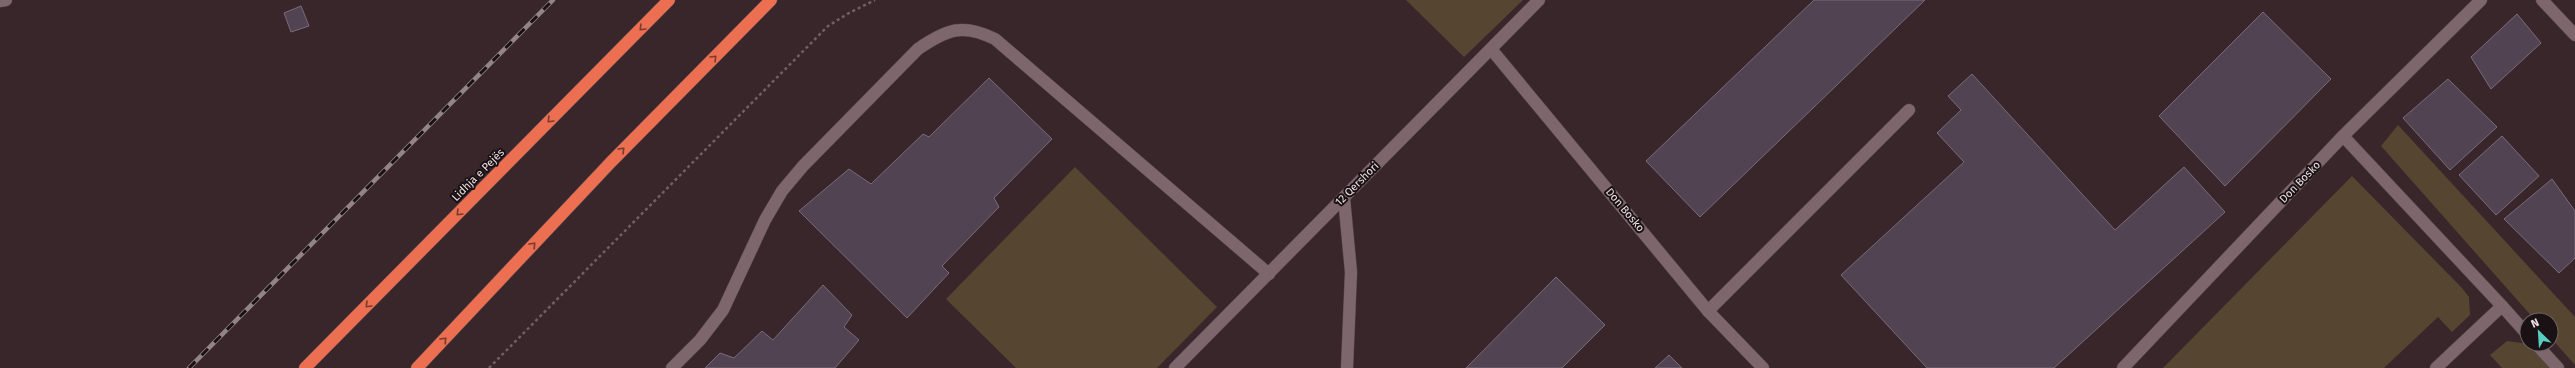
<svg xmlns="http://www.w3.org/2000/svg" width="2575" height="368" viewBox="0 0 2575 368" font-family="'Fira Sans',sans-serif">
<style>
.green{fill:#564531}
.building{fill:#514351;stroke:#7a6b7a}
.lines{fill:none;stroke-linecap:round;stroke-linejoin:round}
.lane-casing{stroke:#544549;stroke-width:13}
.street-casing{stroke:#544549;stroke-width:13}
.highway-casing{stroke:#544549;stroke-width:13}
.path{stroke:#706064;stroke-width:2.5;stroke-dasharray:3 3;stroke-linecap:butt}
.lane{stroke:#7d676d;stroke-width:12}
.street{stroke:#7d676d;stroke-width:12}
.highway{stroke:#eb6f50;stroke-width:12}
.rail-casing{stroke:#938488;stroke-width:4.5}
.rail{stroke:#1a1114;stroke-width:3;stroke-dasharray:9;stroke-linecap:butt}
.oneway{stroke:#783b2f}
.labels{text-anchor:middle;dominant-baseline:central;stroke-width:4;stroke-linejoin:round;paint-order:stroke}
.street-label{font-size:11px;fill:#ede1e4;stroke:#1a1114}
</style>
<rect width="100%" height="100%" fill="#38262b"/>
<g class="green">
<path d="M1406 0H1523L1464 57Z"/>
<path d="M2398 125 2575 317V365L2551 338V320H2535L2381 146Z"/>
<path d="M1075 167 1217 307 1157 368H1016L946 299Z"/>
<path d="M2352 176 2462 288 2469 297 2470 315 2452 332 2438 317 2384 368H2163Z"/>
<path d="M2507 341 2529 344 2554 368H2502L2490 355Z"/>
</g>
<g class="building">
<path d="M1814 0H1925L1700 217 1646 161Z"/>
<path d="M301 6 309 26 291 32 284 13Z"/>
<path d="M2263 12 2331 79 2225 186 2159 116Z"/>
<path d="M2517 14 2541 43 2491 89 2471 57Z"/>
<path d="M1972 74 2115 230 2184 167 2225 212 2054 368H1927L1841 275 1964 162 1937 133 1961 110 1948 96Z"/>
<path d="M989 78 1052 139 994 198 999 207 942 266 949 273 907 318 799 211 849 169 871 184 923 134 929 137Z"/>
<path d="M2448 79 2497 127 2450 170 2403 118Z"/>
<path d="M2502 136 2539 176 2496 215 2459 175Z"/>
<path d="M2552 179 2575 211V258L2559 273 2504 219Z"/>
<path d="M1556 277 1605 325 1562 368H1466Z"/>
<path d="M823 285 852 315 844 327 859 340 835 368H705L720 353 734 358 762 331 773 340Z"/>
<path d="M1669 355 1682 368H1655Z"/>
</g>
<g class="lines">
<defs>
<g id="lane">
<path d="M0 1 6 0"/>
<path d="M2343 136 2502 306"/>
<path d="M1344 198 1351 272 1347 368"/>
<path d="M1708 311 1909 110"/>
<path d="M2536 344 2558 368"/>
<path d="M672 368 700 340 723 310 765 220 782 191 803 166 918 49C947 29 963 23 995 39L1269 274"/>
<path d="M2436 368 2502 306 2527 334"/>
</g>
<g id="street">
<path d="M2542 0 2575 35"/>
<path d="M1491 49 1708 311 1763 368"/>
<path d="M1175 368 1539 0"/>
<path d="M2123 368 2343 136 2481 0"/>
</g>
<g id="highway">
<path d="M305 368 669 0"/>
<path d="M417 368 611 162 771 0"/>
</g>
</defs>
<use href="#lane" class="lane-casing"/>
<use href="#street" class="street-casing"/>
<use href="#highway" class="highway-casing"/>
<path class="path" d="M489 368 828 26 849 13 875 0"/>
<use href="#lane" class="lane"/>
<use href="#street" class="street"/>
<use href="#highway" class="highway"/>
<defs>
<path id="rail" d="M189 368 553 0"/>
</defs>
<use href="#rail" class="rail-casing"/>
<use href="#rail" class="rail"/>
</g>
<defs><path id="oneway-chevron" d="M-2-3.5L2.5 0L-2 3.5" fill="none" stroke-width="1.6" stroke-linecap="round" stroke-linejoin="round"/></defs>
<g class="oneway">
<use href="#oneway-chevron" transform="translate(642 28) rotate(135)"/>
<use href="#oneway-chevron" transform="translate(714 58) rotate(-45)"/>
<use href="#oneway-chevron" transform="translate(550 120) rotate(135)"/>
<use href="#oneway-chevron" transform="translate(622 150) rotate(-45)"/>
<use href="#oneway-chevron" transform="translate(459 213) rotate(135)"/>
<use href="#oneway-chevron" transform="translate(533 245) rotate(-47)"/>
<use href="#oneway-chevron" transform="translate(368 305) rotate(135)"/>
<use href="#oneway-chevron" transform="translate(444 340) rotate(-47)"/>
</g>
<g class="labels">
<g class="street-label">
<text transform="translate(478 175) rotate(-45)">Lidhja e Pejës</text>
<text transform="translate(2300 182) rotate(-46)">Don Bosko</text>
<text transform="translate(1357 184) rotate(-45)">12 Qershori</text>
<text transform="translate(1625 210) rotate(50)">Don Bosko</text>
</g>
</g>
<g transform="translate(2539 332) rotate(335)"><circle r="19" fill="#1a1114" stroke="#6e6467"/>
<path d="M0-3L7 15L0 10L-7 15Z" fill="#57cec1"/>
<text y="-6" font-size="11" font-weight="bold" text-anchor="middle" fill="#ede1e4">N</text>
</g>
</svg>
